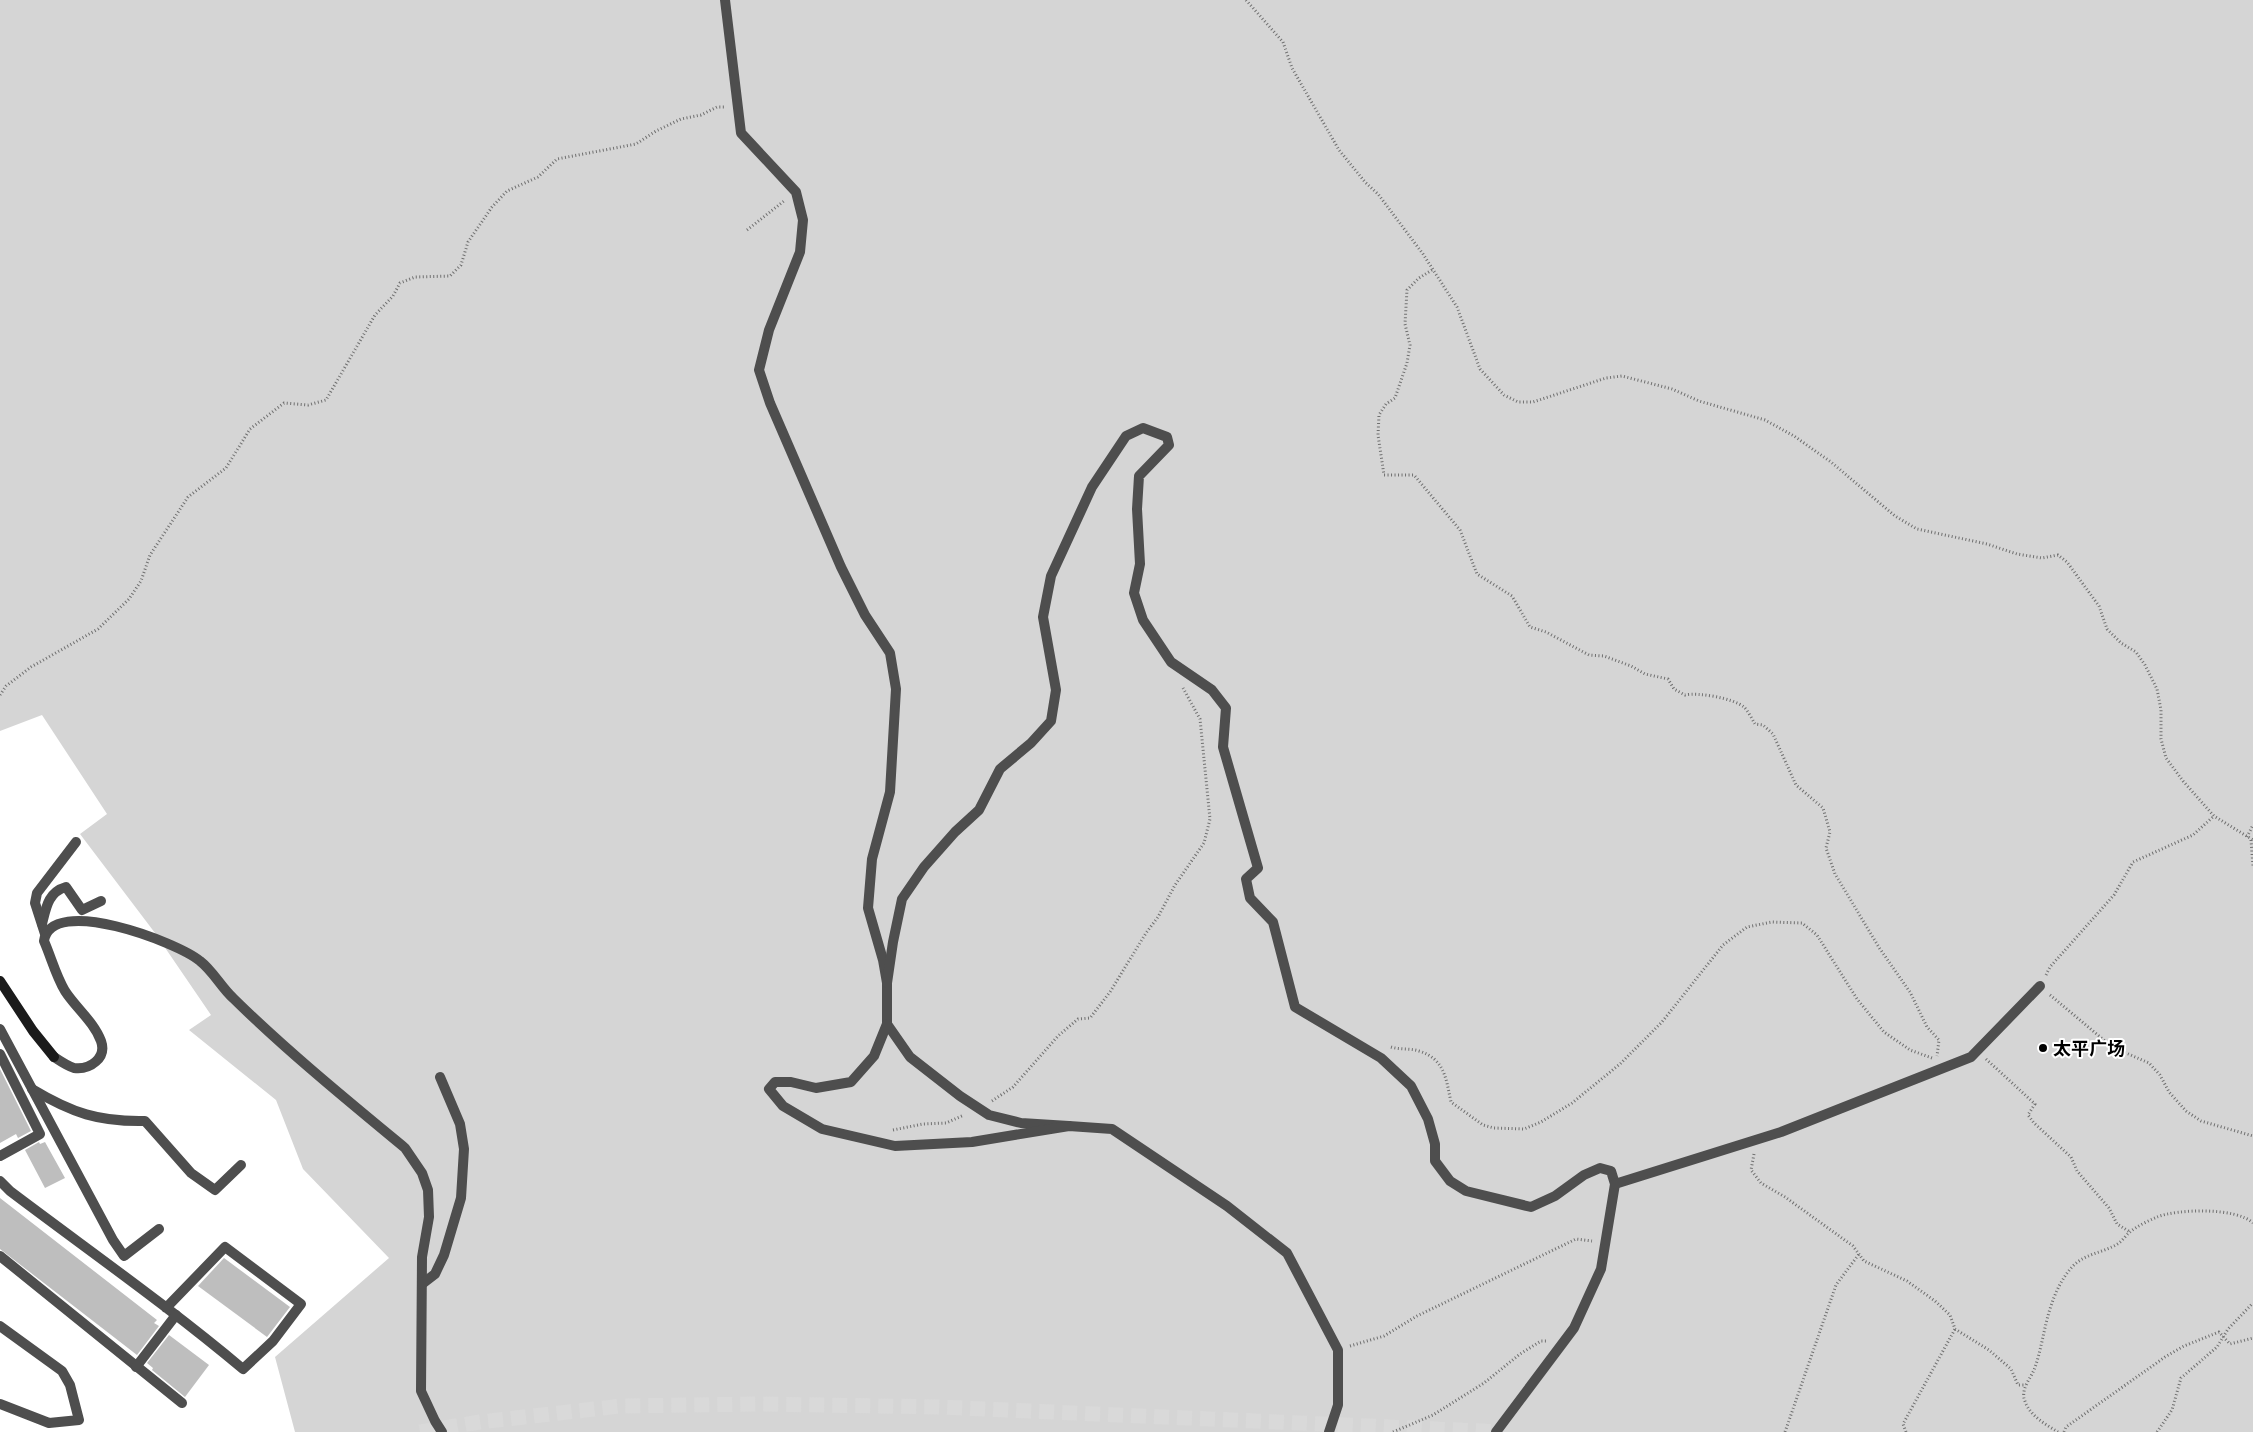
<svg xmlns="http://www.w3.org/2000/svg" width="2253" height="1432" viewBox="0 0 2253 1432" font-family="Poppins,'Noto Sans SC',sans-serif">
<style>
.green{fill:#d5d5d5}
.building{fill:#bebebe}
.lines{fill:none;stroke-linecap:round;stroke-linejoin:round}
.highway-tunnel{stroke:#d9d9d9;stroke-width:15;stroke-dasharray:15 8;stroke-linecap:butt}
.path{stroke:#707070;stroke-width:3;stroke-dasharray:1 2.5;stroke-linecap:butt}
.lane{stroke:#4e4e4e;stroke-width:10}
.street{stroke:#4e4e4e;stroke-width:10}
.secondary{stroke:#1b1b1b;stroke-width:10}
.poi-dot{fill:#000;stroke:#fff;stroke-width:2}
.labels{text-anchor:middle;dominant-baseline:central;stroke-width:4;stroke-linejoin:round;paint-order:stroke}
.poi-label{font-size:18px;font-weight:bold;fill:#000;stroke:#fff;text-anchor:start}
</style>
<rect width="100%" height="100%" fill="#fff"/>
<path class="green" d="M0 0H2253V1432H295L275 1357 389 1258 303 1169 276 1100 189 1030 211 1015 155 933 80 834 107 814 42 715 0 731Z"/>
<g class="building">
<path d="M0 1069 31 1131 18 1138 16 1134 0 1143Z"/>
<path d="M39 1142 40 1144 45 1142 65 1178 45 1188 25 1150Z"/>
<path d="M0 1198 157 1320 154 1323 159 1326 137 1355 0 1249Z"/>
<path d="M224 1258 290 1307 267 1337 198 1286Z"/>
<path d="M169 1335 209 1365 185 1397 152 1370 153 1368 147 1363Z"/>
</g>
<g class="lines">
<path class="highway-tunnel" d="M420 1432 480 1422 621 1406 760 1404 939 1407 1503 1432"/>
<g class="path">
<path d="M1246 0 1283 42 1292 68 1339 150 1365 182 1378 194 1423 254 1457 307 1480 369 1504 395 1518 402H1533L1606 378 1622 376 1672 389 1699 401 1765 420 1794 436 1831 462 1895 516 1917 529 1987 544 2017 554 2042 558 2058 555 2067 562 2099 606 2107 629 2121 643 2136 652 2145 665 2157 689 2161 710V739L2166 758 2183 781 2214 816 2253 840"/>
<path d="M747 230 784 201"/>
<path d="M1432 270 1419 278 1407 290 1405 324 1410 345 1407 363 1395 398 1386 404 1379 415 1378 435 1384 475H1414L1460 530 1477 574 1512 596 1530 627 1546 632 1589 655 1604 656 1631 666 1645 674 1668 679 1674 689 1685 695C1697 692 1733 698 1744 707 1748 711 1752 719 1755 724L1763 725 1773 734 1796 785 1823 808 1830 832 1826 848 1835 874 1880 949 1910 992 1927 1027 1939 1040 1937 1056"/>
<path d="M0 695 6 686 31 667 98 629 129 599 141 581 150 555 188 497 226 468 250 429 284 403 308 405 326 400 375 315 393 296 400 283 415 277 450 276 461 265 468 242 492 207 507 191 538 177 557 159 636 144 656 131 681 119 701 115 717 107H726"/>
<path d="M2247 837 2253 825"/>
<path d="M2251 840 2253 866"/>
<path d="M2046 975 2050 967 2114 895 2133 862 2193 835 2214 816"/>
<path d="M2050 995 2105 1041 2119 1050 2149 1063 2160 1075 2169 1092 2186 1111 2201 1121 2253 1136"/>
<path d="M1391 1047C1400 1050 1410 1048 1419 1051 1445 1059 1446 1079 1451 1102L1483 1125 1494 1128 1524 1129 1541 1122 1572 1103 1620 1064 1662 1022 1723 945 1747 927 1772 922 1802 923 1817 935 1857 999 1884 1032 1910 1050 1932 1058"/>
<path d="M1986 1059 2035 1104 2028 1115 2034 1123 2071 1157 2077 1171 2109 1208 2117 1224 2130 1232"/>
<path d="M992 1101 1013 1087 1058 1036 1078 1019 1090 1018 1110 992 1146 933 1158 917 1175 885 1204 843 1210 819 1200 719 1183 688"/>
<path d="M893 1130 923 1124 946 1123 964 1115"/>
<path d="M1754 1154 1751 1170 1761 1183 1785 1197 1853 1246 1864 1261 1907 1281 1935 1301 1950 1315 1955 1329 1989 1350 2011 1369 2018 1385H2026"/>
<path d="M1350 1346 1384 1336 1417 1316 1576 1239 1592 1241"/>
<path d="M1393 1432 1433 1415 1484 1383 1520 1354 1541 1341H1548"/>
<path d="M1785 1432 1836 1285 1859 1254"/>
<path d="M1906 1432 1903 1424 1955 1329"/>
<path d="M2058 1432C2045 1424 2028 1415 2024 1398 2022 1388 2030 1379 2034 1370 2042 1349 2044 1325 2052 1303 2056 1291 2063 1277 2072 1267 2085 1253 2104 1253 2119 1243 2123 1240 2126 1235 2130 1232 2137 1226 2148 1221 2157 1217 2177 1209 2236 1207 2253 1223"/>
<path d="M2064 1432 2066 1427 2165 1357 2184 1346 2219 1332 2230 1344 2253 1338"/>
<path d="M2157 1432 2172 1410 2181 1378 2217 1347 2228 1329 2253 1303"/>
</g>
<g class="lane">
<path d="M725 0 741 133 796 192 803 220 800 252 769 330 759 370 770 403 841 567 865 615 890 653 896 689 890 792 872 859 868 908 883 960 887 983V1024L910 1057 960 1096 989 1115 1021 1123 1069 1126"/>
<path d="M42 924C46 908 48 892 66 887L82 910 101 901"/>
<path d="M45 934 35 903 37 893 76 842"/>
<path d="M887 983 893 942 902 899 924 867 955 832 979 810 1000 769 1031 743 1051 721 1056 690 1043 617 1051 576 1092 487 1126 436 1143 428 1167 437 1169 445 1139 476 1137 509 1140 564 1134 593 1143 620 1171 662 1212 690 1226 708 1223 747 1258 868 1246 879 1250 898 1273 922 1295 1007 1381 1058 1411 1086 1428 1119 1435 1144V1161L1450 1181 1466 1191 1531 1207 1555 1196 1584 1175 1600 1168 1611 1171 1615 1184 1601 1269 1574 1328 1496 1432"/>
<path d="M887 1024 874 1056 851 1082 816 1088 791 1082H775L769 1089 783 1106 822 1129 895 1146 972 1142 1069 1126 1112 1129 1227 1206 1287 1253 1338 1350V1405L1329 1432"/>
<path d="M0 1029 113 1240 124 1256 159 1229"/>
<path d="M54 1057C60 1061 67 1066 74 1068 90 1070 107 1058 101 1041 94 1022 76 1008 65 991 56 976 51 957 44 941 51 894 177 942 200 961 213 971 221 987 233 998 287 1051 347 1100 405 1148L422 1173 428 1190 429 1217 422 1257 421 1391 435 1421 442 1432"/>
<path d="M32 1089C72 1113 99 1122 145 1121L191 1173 215 1190 241 1165"/>
<path d="M1615 1184 1781 1132 1971 1057 2040 986"/>
<path d="M422 1284 435 1274 444 1255 461 1198 464 1149 460 1124 440 1077"/>
</g>
<g class="street">
<path d="M0 1054 40 1134 0 1156"/>
<path d="M0 1181 10 1191C88 1250 168 1306 243 1369L273 1341 301 1304 225 1247 166 1308"/>
<path d="M0 1256 182 1403"/>
<path d="M0 1326 62 1371 70 1385 79 1420 49 1423 0 1404"/>
<path d="M136 1367 176 1315"/>
</g>
<path class="secondary" d="M0 981 33 1031 54 1057"/>
</g>
<circle class="poi-dot" cx="2043" cy="1048" r="5"/>
<g class="labels">
<g class="poi-label">
<text x="2053" y="1048">太平广场</text>
</g>
</g>
</svg>
